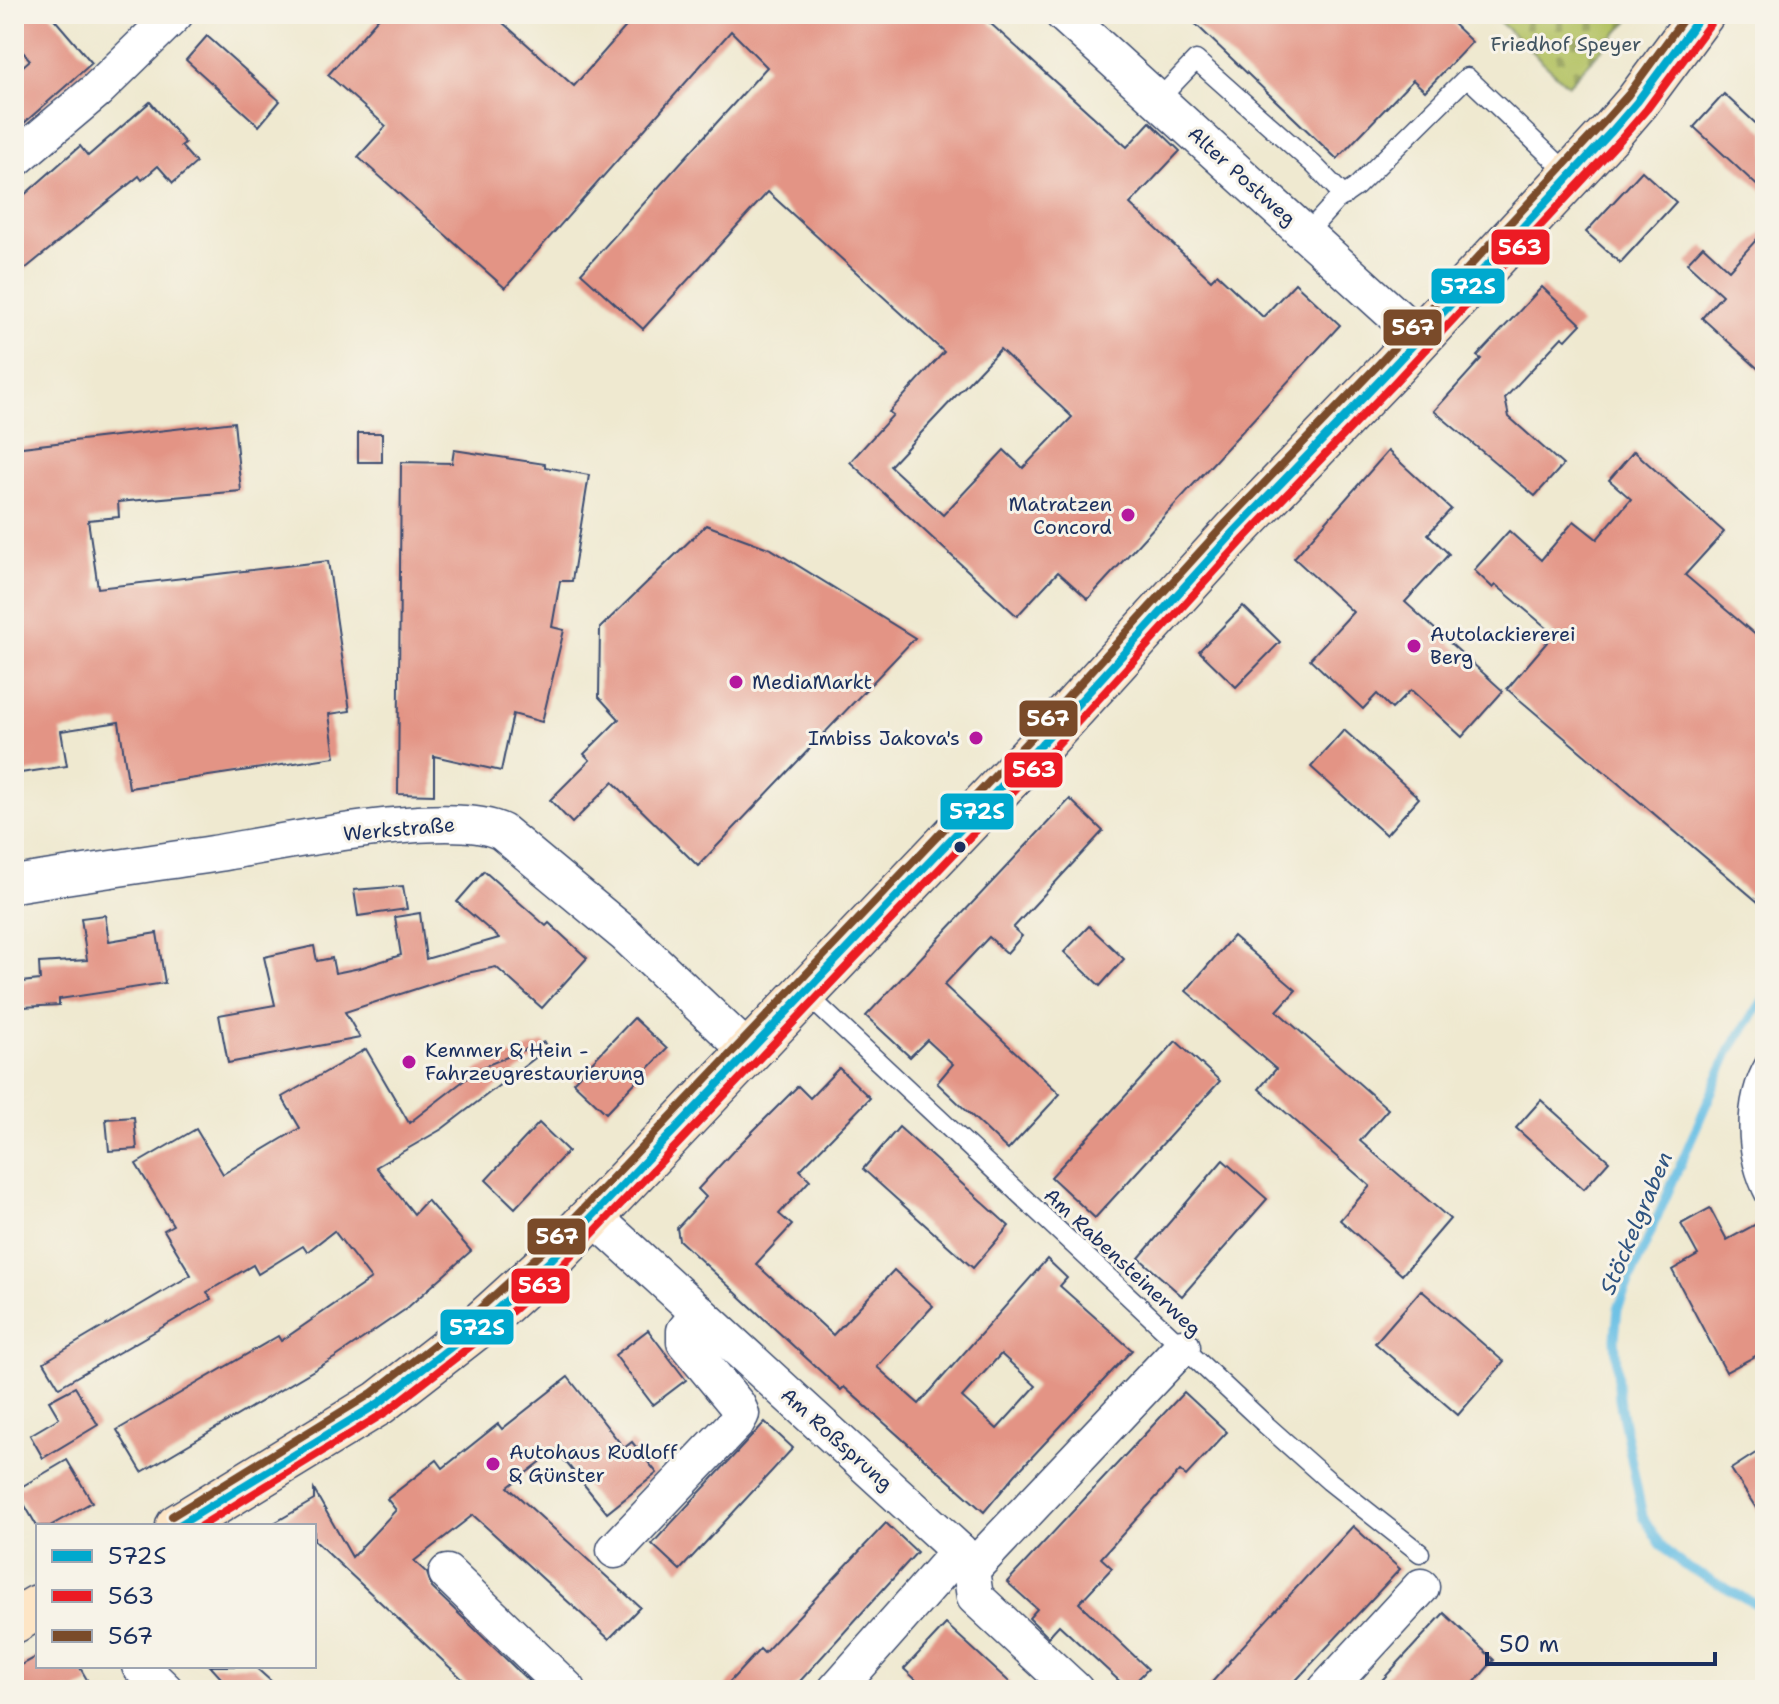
<svg xmlns="http://www.w3.org/2000/svg" width="1779" height="1704" viewBox="0 0 1779 1704" font-family="'Shantell Sans',sans-serif">
<style>
.cemetery{fill:url(#cemetery-stones);stroke:#687861;stroke-width:2}
.lines{fill:none;stroke-linecap:round;stroke-linejoin:round}
.stream{stroke:#68bfe5;stroke-width:9}
.building{fill:#e39485;fill-rule:evenodd}
.service-casing{stroke:#3b4b6f;stroke-width:21}
.minor-casing{stroke:#3b4b6f;stroke-width:39}
.secondary-casing{stroke:#3b4b6f;stroke-width:47}
.service{stroke:#fff;stroke-width:18}
.minor{stroke:#fff;stroke-width:36}
.secondary{stroke:#fde5c5;stroke-width:44}
.bus-1-casing{stroke:#f7f3e8;stroke-width:14}
.bus-2-casing{stroke:#f7f3e8;stroke-width:14}
.bus-3-casing{stroke:#f7f3e8;stroke-width:14}
.bus-1{stroke:#00a9ce;stroke-width:8}
.bus-2{stroke:#ec1b24;stroke-width:8}
.bus-3{stroke:#7a4b2a;stroke-width:8}
.poi-dot{fill:#b5179e;stroke:#f7f3e8;stroke-width:3}
.bus-dot{fill:#1b2f5e;stroke:#f7f3e8;stroke-width:3}
.labels{text-anchor:middle;dominant-baseline:central;stroke-width:6;stroke-linejoin:round;paint-order:stroke}
.park-label{font-size:20px;fill:#415460;stroke:#f7f3e8}
.street-label{font-size:20px;fill:#1b2f5e;stroke:#f7f3e8}
.poi-label{font-size:20px;fill:#1b2f5e;stroke:#f7f3e8;text-anchor:start}
.water-label{font-size:22px;font-style:italic;fill:#2e5380;stroke:#f7f3e8}
.line-badge{stroke:#f7f3e8;stroke-width:3}
.badge-label{font-size:22px;text-anchor:middle;font-weight:bold;fill:#fff}
</style>
<defs>
<pattern id="cemetery-stones" width="16" height="16" patternUnits="userSpaceOnUse" patternTransform="scale(2)"><rect width="16" height="16" fill="#b4c264"/><path d="M2 7V4a2 2 0 0 1 4 0v3zM10 15v-3a2 2 0 0 1 4 0v3z" fill="#929e56"/></pattern>
</defs>
<rect width="100%" height="100%" fill="#f7f3e8"/>
<filter id="ink" filterUnits="userSpaceOnUse"><feTurbulence type="fractalNoise" baseFrequency=".0125" numOctaves="2"/><feDisplacementMap in="SourceGraphic" scale="16" xChannelSelector="R" yChannelSelector="G"/><feConvolveMatrix kernelMatrix="1 2 1 2 8 2 1 2 1" color-interpolation-filters="sRGB"/></filter>
<filter id="wash" filterUnits="userSpaceOnUse"><feTurbulence type="fractalNoise" baseFrequency=".006" numOctaves="4" result="noise"/><feDisplacementMap in="SourceGraphic" scale="32" xChannelSelector="R" yChannelSelector="G"/><feGaussianBlur stdDeviation="1.8" result="paint"/><feColorMatrix in="noise" values="0 0 0 0 0 0 0 0 0 0 0 0 0 0 0 0 0 1.4 0 .05"/><feComposite in="paint" operator="in"/></filter>
<g filter="url(#wash)">
<rect width="100%" height="100%" fill="#efe9d0"/>
<path class="cemetery" d="M1491 14H1635L1568 85Z"/>
<g class="lines">
<path class="stream" d="M1765 997 1730 1050 1618 1308 1615 1338 1619 1399 1643 1517 1661 1545 1683 1565 1765 1609"/>
</g>
<g id="blocks">
<g class="building">
<path d="M14 14H50L92 63 14 132V74L30 60 14 42Z"/>
<path d="M382 14H493L574 86 637 14H980L1127 147 1150 122 1180 151 1130 204 1211 280 1217 274 1263 317 1295 283 1340 325 1088 599 1058 572 1017 616 850 462 893 415 889 412 944 352 768 192 643 329 581 273 767 67 731 31 505 288 358 157 386 126 328 75ZM1000 349 1072 417 1023 468 1004 450 943 515 890 466Z"/>
<path d="M1185 14H1443L1472 42 1425 91 1413 80 1337 159Z"/>
<path d="M207 36 280 101 259 126 186 60Z"/>
<path d="M1724 94 1765 132V193L1694 127Z"/>
<path d="M150 102 185 143 181 146 196 163 173 183 158 166 142 180 139 176 14 278V204L80 146 88 156Z"/>
<path d="M1642 171 1676 202 1620 263 1586 232Z"/>
<path d="M1765 230V375L1702 318 1722 295 1687 263 1703 246 1729 270Z"/>
<path d="M1542 287 1581 324 1566 340 1562 337 1505 398 1509 417 1563 465 1535 496 1434 411 1481 359 1477 356Z"/>
<path d="M234 422 241 491 118 502 119 517 88 520 98 588 328 561 350 711 329 714 335 757 129 788 119 722 61 731 67 766 14 774V448Z"/>
<rect x="358" y="433" width="24" height="29"/>
<path d="M454 450 545 464V467L589 475 572 581H560L552 627 564 630 542 722 513 714 501 771 434 756V795L398 794 401 462 452 463Z"/>
<path d="M1388 451 1451 509 1428 534 1449 554 1405 602 1503 691 1462 737 1411 690 1392 709 1377 694 1363 709 1310 659 1353 612 1294 558Z"/>
<path d="M1634 451 1724 532 1685 575 1765 643V908L1507 689 1554 634 1496 585 1493 588 1474 570 1509 531 1541 560 1574 521 1597 539 1631 499 1609 480Z"/>
<path d="M706 525 771 549 915 638 698 866 613 782 572 823 550 800 590 760 584 754 619 719 599 697 600 628Z"/>
<path d="M1243 606 1280 642 1236 687 1199 651Z"/>
<path d="M1344 730 1419 798 1386 835 1311 767Z"/>
<path d="M1070 799 1103 831 1013 928 1022 936 1007 953 989 937 944 985 1060 1094 1008 1150 937 1083 953 1064 927 1040 910 1057 866 1016Z"/>
<path d="M484 871 546 926 549 923 587 958 542 1008 496 967 462 974 345 1012 360 1038 228 1063 219 1015 275 1005 264 957 314 946 317 961 332 958 335 973 360 968 401 955 395 917 420 913 426 959 499 938 457 902Z"/>
<path d="M403 886 407 909 358 916 354 890Z"/>
<path d="M105 915 109 941 157 933 165 983 59 999V1005L23 1007 21 982 40 980 39 963 87 960 81 918Z"/>
<path d="M1089 926 1124 959 1100 986 1064 952Z"/>
<path d="M1233 936 1296 990 1277 1011 1388 1109 1360 1141 1450 1219 1402 1275 1340 1220 1370 1186 1259 1089 1276 1069 1186 991Z"/>
<path d="M634 1018 667 1049 606 1113 573 1082Z"/>
<path d="M1176 1041 1220 1081 1095 1218 1051 1177Z"/>
<path d="M544 1042 547 1049 442 1129 376 1167 414 1214 427 1200 471 1251 406 1309 336 1357 142 1472 117 1430 278 1336 281 1341 371 1279 334 1231 307 1252 303 1246 258 1274 253 1265 207 1292 211 1299 59 1387 44 1362 191 1275 164 1230 173 1225 136 1164 196 1129 223 1174 300 1128 282 1097 366 1049 409 1123 480 1068Z"/>
<path d="M839 1068 870 1098 800 1170 810 1180 779 1214 792 1225 756 1264 833 1335 894 1270 933 1306 877 1367 919 1404 1047 1259 1067 1278 1060 1286 1132 1350 1015 1475 984 1512 844 1387 841 1390 679 1240 677 1228 706 1197 698 1189 735 1149 798 1086 810 1098ZM1001 1354 1036 1386 997 1429 962 1397Z"/>
<path d="M1541 1100 1609 1161 1584 1189 1516 1128Z"/>
<path d="M134 1117 137 1149 109 1151 106 1119Z"/>
<path d="M539 1123 568 1151 515 1208 486 1180Z"/>
<path d="M899 1127 1009 1226 973 1268 863 1169Z"/>
<path d="M1223 1160 1267 1199 1182 1296 1139 1258Z"/>
<path d="M1710 1208 1727 1240 1756 1224 1765 1240V1351L1726 1372 1672 1270 1698 1255 1681 1224Z"/>
<path d="M1421 1290 1504 1362 1458 1415 1375 1343Z"/>
<path d="M648 1330 686 1380 653 1405 615 1355Z"/>
<path d="M568 1377 624 1448 632 1442 657 1473 607 1513 556 1450 508 1487 640 1607 609 1639 473 1515 414 1561 427 1573 432 1588 538 1690H474L314 1540V1526H269L314 1500V1490L352 1557 396 1510 387 1499 437 1460 443 1468 498 1424 502 1429Z"/>
<path d="M75 1387 98 1425 43 1458 30 1435 59 1418 49 1401Z"/>
<path d="M1184 1392 1227 1432 1186 1476 1180 1471 1101 1558 1112 1568 1079 1603 1148 1669 1128 1689 1059 1625 1048 1637 1029 1618 1037 1609 1007 1582Z"/>
<path d="M765 1422 793 1448 680 1570 652 1544Z"/>
<path d="M1765 1447V1522L1731 1469Z"/>
<path d="M67 1460 92 1502 50 1526H38V1528L16 1490Z"/>
<path d="M886 1523 917 1552 792 1690H722L760 1649 764 1653Z"/>
<path d="M1353 1526 1400 1569 1287 1690H1205L1230 1662 1229 1661Z"/>
<path d="M1444 1613 1494 1660 1473 1684 1467 1690H1373Z"/>
<path d="M946 1624 1018 1690H927L904 1669Z"/>
<path d="M38 1656V1666H79L89 1683 75 1690H14V1669Z"/>
<path d="M210 1666H254L281 1690H232Z"/>
</g>
</g>
</g>
<g filter="url(#ink)">
<use href="#blocks" fill-opacity="0" stroke="#3b4b6f" stroke-width="2"/>
<g class="lines">
<defs>
<g id="service">
<path d="M1158 100 1196 60 1313 164 1344 196"/>
<path d="M1306 234 1336 201 1356 187 1467 77 1570 175"/>
<path d="M805 993 1266 1425 1329 1481 1420 1553"/>
<path d="M1765 1062C1742 1101 1744 1156 1765 1196"/>
</g>
<g id="minor">
<path d="M1063 14 1420 338"/>
<path d="M14 160 97 90 175 14"/>
<path d="M14 884C80 873 147 864 213 854 275 844 452 806 502 832L626 935 749 1052"/>
<path d="M594 1217 959 1551 971 1570 975 1597 1075 1690"/>
<path d="M615 1550 736 1423 741 1414 737 1405 685 1342V1331L699 1313"/>
<path d="M971 1570 1182 1347"/>
<path d="M447 1573 568 1690"/>
<path d="M140 1666 165 1690"/>
<path d="M836 1690 959 1551"/>
<path d="M1326 1690 1421 1587"/>
</g>
<g id="secondary">
<path d="M178 1526 379 1403 483 1322 549 1262 1035 751 1235 531 1385 375 1612 131 1637 102 1702 14"/>
<path d="M14 1621 38 1607"/>
</g>
</defs>
<use href="#service" class="service-casing"/>
<use href="#minor" class="minor-casing"/>
<use href="#secondary" class="secondary-casing"/>
<use href="#service" class="service"/>
<use href="#minor" class="minor"/>
<use href="#secondary" class="secondary"/>
<defs>
<path id="bus-1" d="M178 1526 379 1403 483 1322 549 1262 1035 751 1235 531 1385 375 1612 131 1637 102 1702 14"/>
<path id="bus-2" d="M201 1526 386 1412 490 1331 558 1270 1044 759 1244 539 1394 383 1621 139 1647 109 1712 21"/>
<path id="bus-3" d="M172 1516 372 1393 475 1313 541 1253 1026 743 1226 523 1376 367 1603 123 1628 95 1687 14"/>
</defs>
<use href="#bus-1" class="bus-1-casing"/>
<use href="#bus-2" class="bus-2-casing"/>
<use href="#bus-3" class="bus-3-casing"/>
<use href="#bus-1" class="bus-1"/>
<use href="#bus-2" class="bus-2"/>
<use href="#bus-3" class="bus-3"/>
</g>
</g>
<g class="poi-dot">
<circle cx="1128" cy="515" r="8"/>
<circle cx="1414" cy="646" r="8"/>
<circle cx="736" cy="682" r="8"/>
<circle cx="976" cy="738" r="8"/>
<circle cx="409" cy="1062" r="8"/>
<circle cx="493" cy="1464" r="8"/>
</g>
<circle class="bus-dot" cx="960" cy="847" r="7"/>
<g class="labels">
<g class="park-label">
<text x="1566" y="44">Friedhof Speyer</text>
</g>
<g class="street-label">
<text transform="translate(1242 176) rotate(42)">Alter Postweg</text>
<text transform="translate(399 829) rotate(-5)">Werkstraße</text>
<text transform="translate(1123 1262) rotate(43)">Am Rabensteinerweg</text>
<text transform="translate(837 1439) rotate(42)">Am Roßsprung</text>
</g>
<g class="poi-label">
<text x="1112" y="504" text-anchor="end">Matratzen<tspan x="1112" dy="23">Concord</tspan></text>
<text x="1430" y="634">Autolackiererei<tspan x="1430" dy="23">Berg</tspan></text>
<text x="752" y="682">MediaMarkt</text>
<text x="960" y="738" text-anchor="end">Imbiss Jakova's</text>
<text x="425" y="1050">Kemmer &amp; Hein -<tspan x="425" dy="23">Fahrzeugrestaurierung</tspan></text>
<text x="509" y="1452">Autohaus Rudloff<tspan x="509" dy="23">&amp; Günster</tspan></text>
</g>
<g class="water-label">
<text transform="translate(1636 1223) rotate(-67)">Stöckelgraben</text>
</g>
</g>
<g class="line-badge">
<rect x="1490" y="228" width="61" height="38" rx="8" fill="#ec1b24"/>
<rect x="1430" y="267" width="76" height="38" rx="8" fill="#00a9ce"/>
<rect x="1382" y="308" width="61" height="39" rx="8" fill="#7a4b2a"/>
<rect x="1018" y="699" width="61" height="39" rx="8" fill="#7a4b2a"/>
<rect x="1003" y="751" width="61" height="38" rx="8" fill="#ec1b24"/>
<rect x="939" y="792" width="76" height="39" rx="8" fill="#00a9ce"/>
<rect x="526" y="1217" width="61" height="39" rx="8" fill="#7a4b2a"/>
<rect x="510" y="1267" width="61" height="38" rx="8" fill="#ec1b24"/>
<rect x="439" y="1308" width="76" height="38" rx="8" fill="#00a9ce"/>
</g>
<g class="badge-label">
<text x="1520" y="255">563</text>
<text x="1468" y="294">572S</text>
<text x="1413" y="335">567</text>
<text x="1048" y="726">567</text>
<text x="1034" y="777">563</text>
<text x="977" y="819">572S</text>
<text x="557" y="1244">567</text>
<text x="540" y="1293">563</text>
<text x="477" y="1335">572S</text>
</g>
<rect width="1779" height="1704" fill="none" stroke="#f7f3e8" stroke-width="48"/>
<rect x="36" y="1524" width="280" height="144" fill="#f7f3e8" stroke="#9fa5b1" stroke-width="2"/>
<rect x="52" y="1550" width="40" height="12" fill="#00a9ce" stroke="#9fa5b1" stroke-width="2"/>
<text x="108" y="1564" font-size="24" fill="#1b2f5e">572S</text>
<rect x="52" y="1590" width="40" height="12" fill="#ec1b24" stroke="#9fa5b1" stroke-width="2"/>
<text x="108" y="1604" font-size="24" fill="#1b2f5e">563</text>
<rect x="52" y="1630" width="40" height="12" fill="#7a4b2a" stroke="#9fa5b1" stroke-width="2"/>
<text x="108" y="1644" font-size="24" fill="#1b2f5e">567</text>
<path d="M1487 1652v12h228v-12" fill="none" stroke="#1b2f5e" stroke-width="4"/>
<text x="1499" y="1652" font-size="24" fill="#1b2f5e" stroke="#f7f3e8" stroke-width="6" paint-order="stroke">50 m</text>
</svg>
